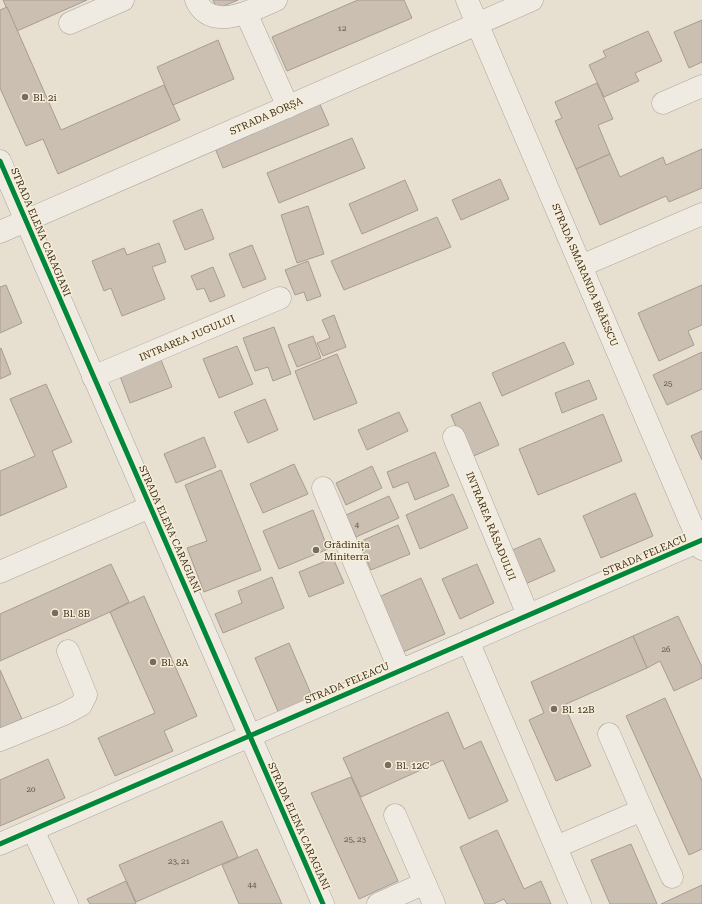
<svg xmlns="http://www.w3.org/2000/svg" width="702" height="904" viewBox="0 0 702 904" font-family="'Roboto Serif',serif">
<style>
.building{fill:#cbbfb2;stroke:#a89c90}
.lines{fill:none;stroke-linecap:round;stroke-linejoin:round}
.minor-casing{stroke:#ada599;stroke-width:23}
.minor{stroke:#efebe3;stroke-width:22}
.cycleway-casing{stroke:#f7eed8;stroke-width:8}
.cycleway{stroke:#00873e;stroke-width:5}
.poi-dot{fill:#786c5e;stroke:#f7eed8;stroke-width:1.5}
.labels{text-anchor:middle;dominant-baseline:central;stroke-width:3;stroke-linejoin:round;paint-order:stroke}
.number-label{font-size:8px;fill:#605244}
.poi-label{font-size:10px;fill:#3d2e20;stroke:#f7eed8;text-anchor:start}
.street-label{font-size:10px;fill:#3d2e20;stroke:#f7eed8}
</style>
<rect width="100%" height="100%" fill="#e7e0d1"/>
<g class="building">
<path d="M3 0H87L17 31Z"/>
<path d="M213 0H238L217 9Z"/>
<path d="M358 0H404L412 18 287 71 272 37Z"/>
<path d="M7 7 61 130 164 85 180 120 58 174 43 139 26 146 0 88V10Z"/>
<path d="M702 20V62L689 68 674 32Z"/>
<path d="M648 31 662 61 635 73 639 81 604 97 589 65 606 57 603 51Z"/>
<path d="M218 40 234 79 173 105 157 67Z"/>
<path d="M597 83 613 119 598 125 610 154 576 169 555 121 562 118 555 102Z"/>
<path d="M318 100 329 125 223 168 213 143Z"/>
<path d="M352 138 365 168 279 203 267 173Z"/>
<path d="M702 149V188L669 202 666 196 600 225 576 169 610 154 620 177 663 157 666 165Z"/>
<path d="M500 179 509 199 461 220 452 200Z"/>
<path d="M405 180 418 210 362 234 349 204Z"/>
<path d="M308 206 324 254 297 263 281 215Z"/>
<path d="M202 209 214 239 185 250 173 221Z"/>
<path d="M437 217 451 247 344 290 331 261Z"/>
<path d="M159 243 166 262 152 267 165 299 122 316 111 288 104 291 92 261 124 248 127 255Z"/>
<path d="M252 245 266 279 243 288 229 254Z"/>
<path d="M308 261 321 296 307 301 304 292 295 295 285 270Z"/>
<path d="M213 267 225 296 210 302 204 288 197 290 191 276Z"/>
<path d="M6 285 22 323 0 333V287Z"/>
<path d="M702 285V325L688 331 694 345 659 361 638 313Z"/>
<path d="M334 315 346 347 323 356 317 343 330 338 322 320Z"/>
<path d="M274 327 291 374 273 381 268 367 255 371 243 338Z"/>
<path d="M313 336 321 358 297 367 288 345Z"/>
<path d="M564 342 574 364 502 396 492 373Z"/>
<path d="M237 346 253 384 219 398 203 359Z"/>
<path d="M1 348 11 374 0 379V349Z"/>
<path d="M702 352V389L667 405 653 375Z"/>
<path d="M337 354 357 403 314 420 295 371Z"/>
<path d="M161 360 172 387 130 403 120 376Z"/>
<path d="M589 380 597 399 562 413 555 393Z"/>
<path d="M46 384 72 442 52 451 67 487 0 516V471L35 456 10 399Z"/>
<path d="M265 399 278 430 248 443 234 412Z"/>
<path d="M480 402 499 445 469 458 451 415Z"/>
<path d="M399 412 408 431 367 450 358 430Z"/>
<path d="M603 414 622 461 538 495 519 449Z"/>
<path d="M702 431V460L691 436Z"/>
<path d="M204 437 216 467 176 483 164 454Z"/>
<path d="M435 452 449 486 415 500 408 482 393 488 387 472Z"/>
<path d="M294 464 308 494 263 513 250 484Z"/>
<path d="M372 466 382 488 346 505 336 483Z"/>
<path d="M221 470 261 570 204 592 187 548 207 541 185 485Z"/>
<path d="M635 493 653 536 601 558 583 516Z"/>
<path d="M453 494 468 528 420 549 406 515Z"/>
<path d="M389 496 399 518 356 537 346 515Z"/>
<path d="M313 510 328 549 279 569 263 531Z"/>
<path d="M398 525 410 554 371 570 359 542Z"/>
<path d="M540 538 555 571 523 585 508 552Z"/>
<path d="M333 558 344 583 309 597 299 572Z"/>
<path d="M111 564 129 602 110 612 0 661V614Z"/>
<path d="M477 564 494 603 460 619 442 579Z"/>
<path d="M272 577 284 608 223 633 215 614 242 603 238 591Z"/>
<path d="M421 578 445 634 403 652 379 597Z"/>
<path d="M144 596 197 716 164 731 173 751 115 776 98 738 155 713 110 612Z"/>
<path d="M678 616 702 667V678L674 691 660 661 647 668 633 636Z"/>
<path d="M633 636 647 668 564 705 591 766 556 781 529 720 544 713 531 682Z"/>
<path d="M289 643 314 701 280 716 255 658Z"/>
<path d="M0 670 22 719 0 729Z"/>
<path d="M665 698 702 781V849L689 855 626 716Z"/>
<path d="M448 712 464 749 481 741 508 801 469 819 443 760 361 797 343 758Z"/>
<path d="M48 759 65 798 0 826V780Z"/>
<path d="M351 777 398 881 359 899 311 793Z"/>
<path d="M222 821 238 857 136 902 119 865Z"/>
<path d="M497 830 524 889 541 881 551 904H507L504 899 493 904H485L460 847Z"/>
<path d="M631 844 657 904H610L591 860Z"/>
<path d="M257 849 282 904H239L222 865Z"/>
<path d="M126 881 136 904H90L87 899Z"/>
<path d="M702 885V904H661Z"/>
</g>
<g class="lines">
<defs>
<g id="minor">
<path d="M196 0C211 33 253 10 276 0"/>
<path d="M467 0 702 549"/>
<path d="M246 13 288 107"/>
<path d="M70 23 123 0"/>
<path d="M663 103 702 86"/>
<path d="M0 161 323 904"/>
<path d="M0 232 532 0"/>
<path d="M581 266 702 214"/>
<path d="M93 377 280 298"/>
<path d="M454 437 528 615"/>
<path d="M323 488 400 671"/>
<path d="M0 572 150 507"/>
<path d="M468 641 580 904"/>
<path d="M609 734 642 810"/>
<path d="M0 740 64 714 81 705 86 695 68 651"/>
<path d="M395 815 434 904"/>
<path d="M33 830 67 904"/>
<path d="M0 844 702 540"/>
<path d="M556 847 642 810 672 877"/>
<path d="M378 904 425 883"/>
</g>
</defs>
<use href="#minor" class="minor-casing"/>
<use href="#minor" class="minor"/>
<defs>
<g id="cycleway">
<path d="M0 161 323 904"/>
<path d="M0 844 702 540"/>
</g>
</defs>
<use href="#cycleway" class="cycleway-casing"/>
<use href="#cycleway" class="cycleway"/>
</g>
<g class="poi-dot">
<circle cx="25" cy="97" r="4"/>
<circle cx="316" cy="550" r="4"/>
<circle cx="55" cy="613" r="4"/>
<circle cx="153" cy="662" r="4"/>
<circle cx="554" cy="709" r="4"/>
<circle cx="388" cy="765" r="4"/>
</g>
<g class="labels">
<g class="number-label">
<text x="342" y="28">12</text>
<text x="668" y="383">25</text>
<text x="357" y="525">4</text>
<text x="666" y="649">26</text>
<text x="31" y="789">20</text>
<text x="355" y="839">25, 23</text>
<text x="179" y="861">23, 21</text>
<text x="252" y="885">44</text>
</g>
<g class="poi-label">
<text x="33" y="97">Bl. 2i</text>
<text x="324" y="544">Grădinița<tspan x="324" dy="12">Miniterra</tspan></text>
<text x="63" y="613">Bl. 8B</text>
<text x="161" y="662">Bl. 8A</text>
<text x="562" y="709">Bl. 12B</text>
<text x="396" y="765">Bl. 12C</text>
</g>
<g class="street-label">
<text transform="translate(266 116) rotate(-24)">STRADA BORȘA</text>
<text transform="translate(41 232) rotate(67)">STRADA ELENA CARAGIANI</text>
<text transform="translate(585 275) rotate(67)">STRADA SMARANDA BRĂESCU</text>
<text transform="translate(187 338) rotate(-23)">INTRAREA JUGULUI</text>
<text transform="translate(491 526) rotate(68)">INTRAREA RĂSADULUI</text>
<text transform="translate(170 529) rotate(66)">STRADA ELENA CARAGIANI</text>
<text transform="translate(645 555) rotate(-23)">STRADA FELEACU</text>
<text transform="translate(347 683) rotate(-23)">STRADA FELEACU</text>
<text transform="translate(299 826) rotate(66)">STRADA ELENA CARAGIANI</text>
</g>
</g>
</svg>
